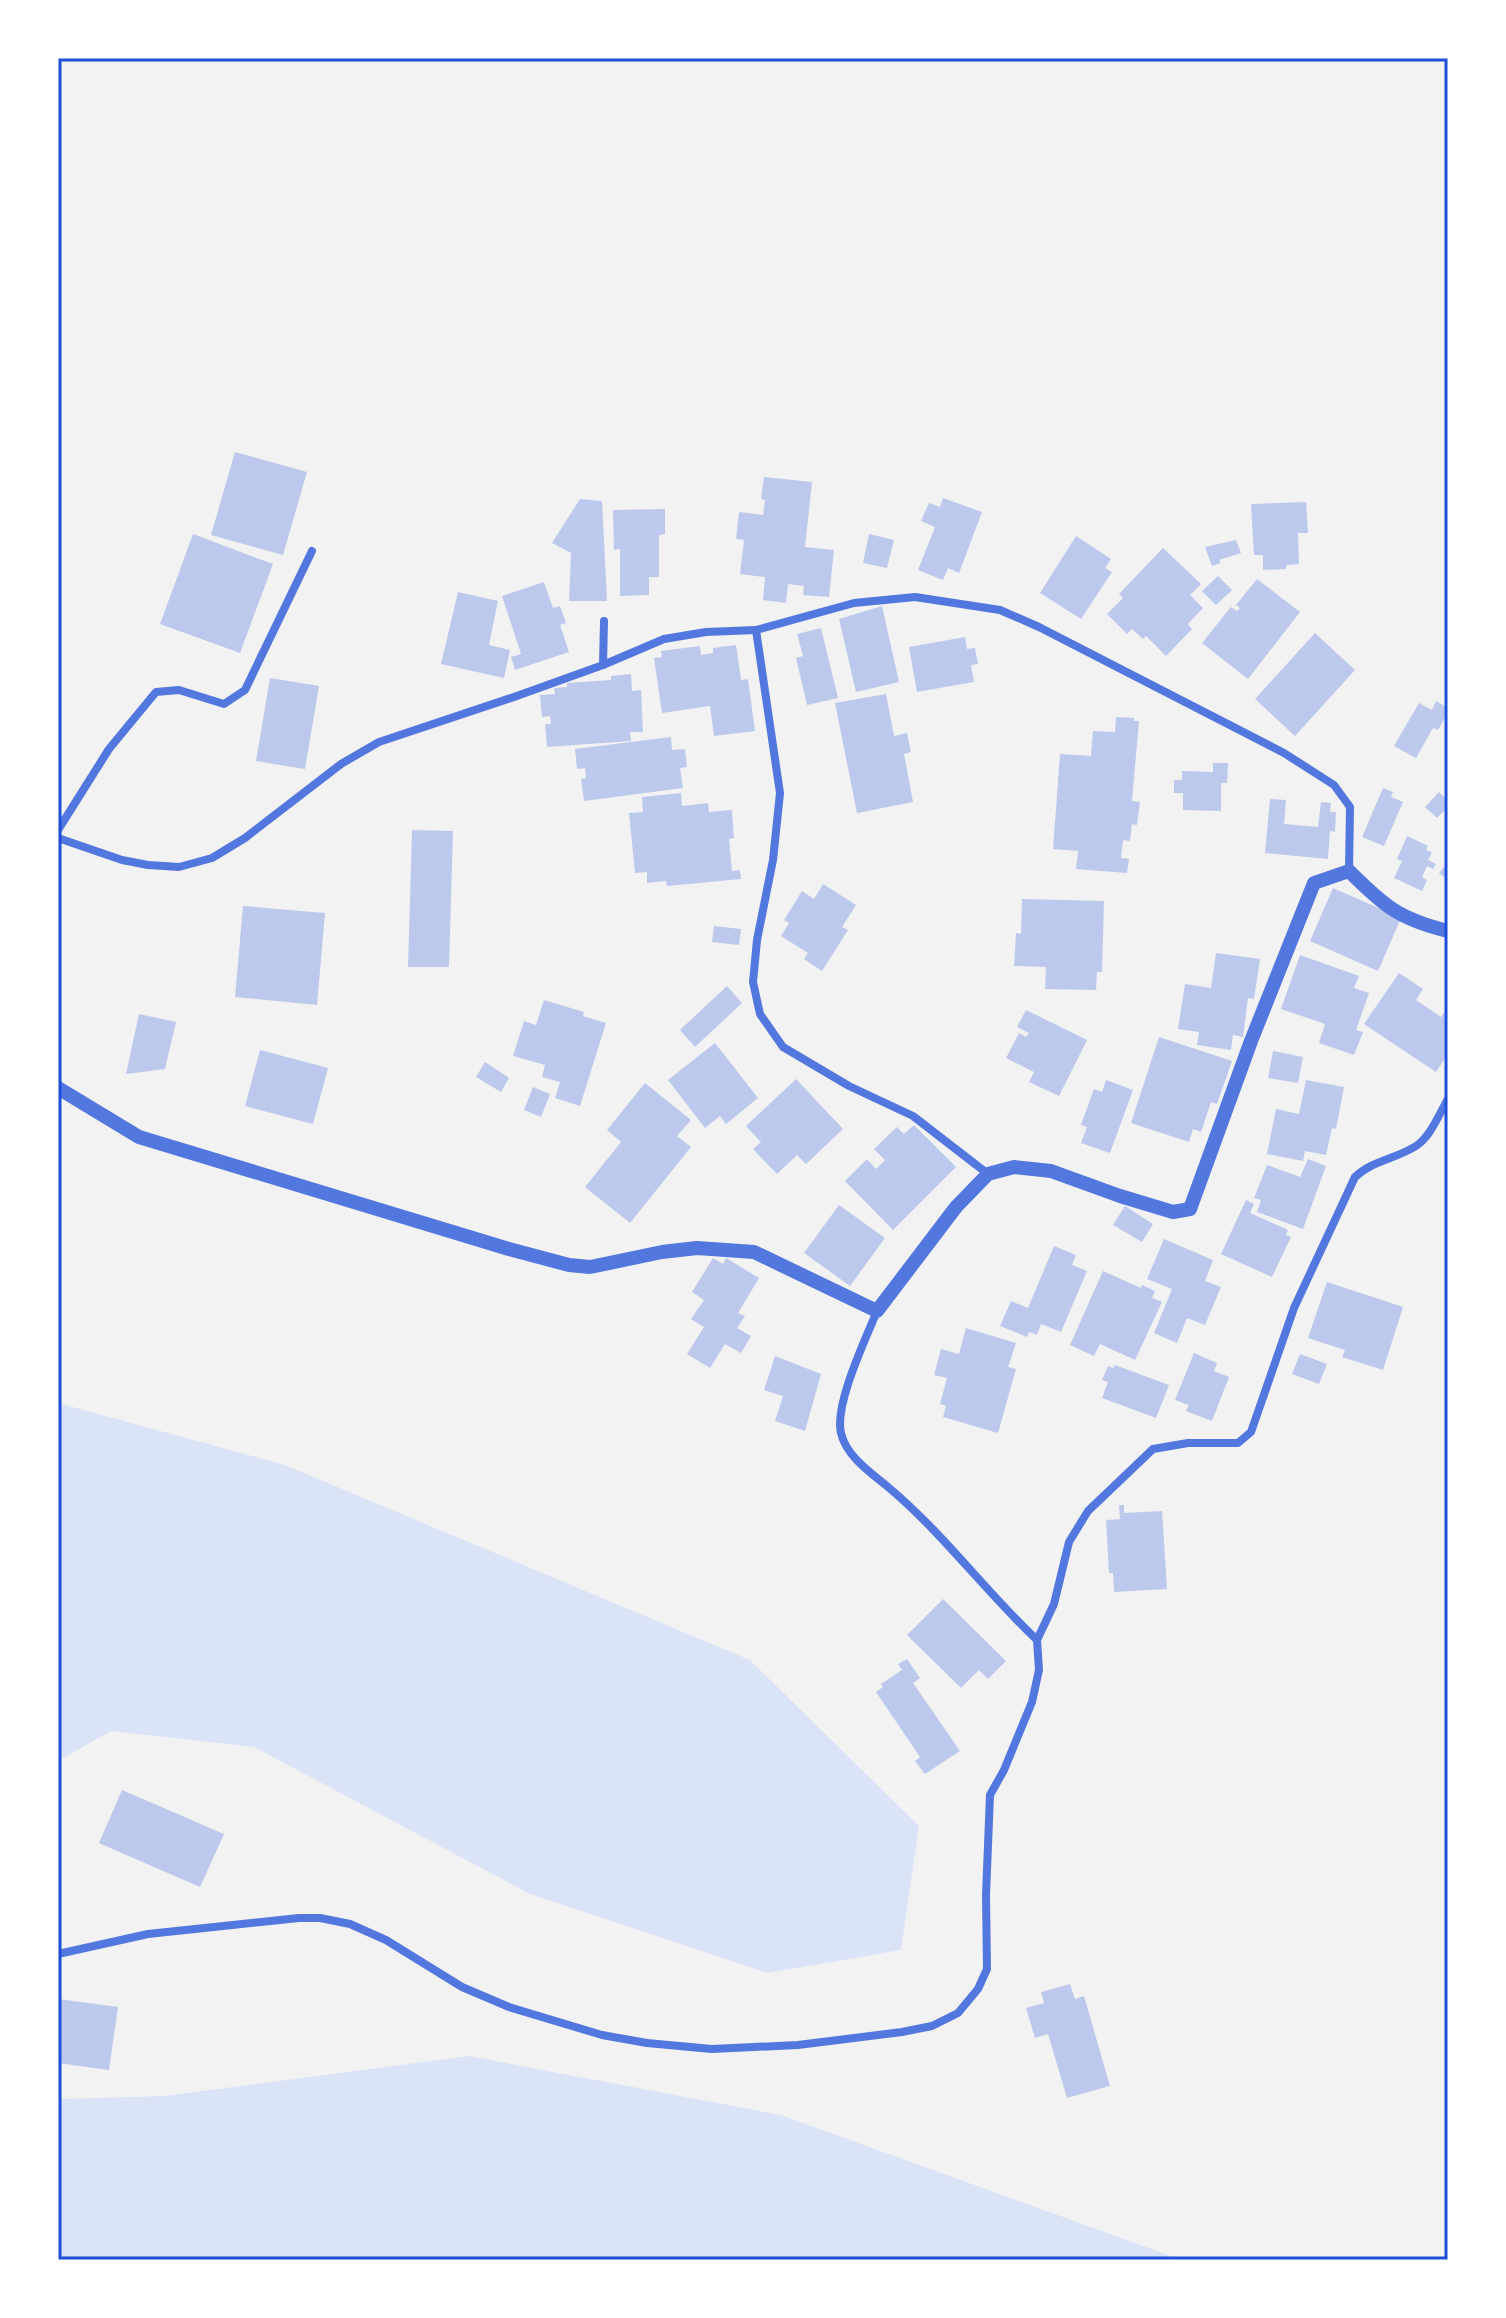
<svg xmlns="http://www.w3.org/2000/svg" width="1506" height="2318" viewBox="0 0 1506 2318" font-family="Roboto,sans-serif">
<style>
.green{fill:#dbe4f7}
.building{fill:#bdc9ec}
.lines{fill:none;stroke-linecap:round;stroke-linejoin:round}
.minor{stroke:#5277de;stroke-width:8}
.tertiary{stroke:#5277de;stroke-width:14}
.neatline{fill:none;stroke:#1d4ed8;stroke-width:3}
</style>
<rect width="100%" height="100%" fill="#f2f2f2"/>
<g class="green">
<path d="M58 1403 285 1465 750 1660 919 1826 901 1950 768 1973 530 1894 254 1747 111 1731 58 1761Z"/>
<path d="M469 2056 781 2115 1182 2260H58V2099L164 2096Z"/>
</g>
<g class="building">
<path d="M235 452 307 472 283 555 211 535Z"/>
<path d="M764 477 812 482 805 547 834 550 829 597 803 595 804 586 788 584 786 603 763 600 765 577 740 574 744 540 736 539 739 512 763 515 765 500 761 499Z"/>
<path d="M943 498 982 512 959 573 948 568 943 580 918 570 935 527 921 521 929 503 940 507Z"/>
<path d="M580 499 602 501 607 601H569L571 553 552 543Z"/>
<path d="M1306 502 1308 533H1298L1299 564 1286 565V569L1263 570V555H1254L1251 504Z"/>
<path d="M665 509V534L659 535V577H649V595L620 596V549L614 550 613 510Z"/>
<path d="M193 534 273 564 240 653 160 624Z"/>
<path d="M869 534 894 540 887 568 863 563Z"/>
<path d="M1076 536 1111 559 1105 568 1112 572 1081 619 1040 593Z"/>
<path d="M1236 540 1241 553 1219 560 1221 563 1212 566 1205 547Z"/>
<path d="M1163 548 1201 584 1190 595 1203 608 1188 624 1192 629 1166 656 1146 636 1143 639 1132 629 1127 634 1107 614 1123 598 1119 594Z"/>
<path d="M1218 576 1232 590 1216 605 1202 591Z"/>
<path d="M1257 579 1300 612 1248 679 1202 643 1231 607 1237 611 1240 608 1236 605Z"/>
<path d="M544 582 553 608 560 606 566 623 560 625 569 652 515 670 511 657 521 654 502 596Z"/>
<path d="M458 592 498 601 489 645 510 650 504 678 441 664Z"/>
<path d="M882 606 899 682 856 692 839 619Z"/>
<path d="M821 628 838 698 807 705 796 658 803 656 797 634Z"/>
<path d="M1315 633 1355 670 1295 736 1255 699Z"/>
<path d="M965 637 967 649 975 648 978 664 971 665 974 682 917 692 909 647Z"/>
<path d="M736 645 741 680 748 679 755 731 714 736 710 706 662 713 654 658 662 657 661 651 700 646 701 655 713 653V648Z"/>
<path d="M631 674 632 691 641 690 643 732H630L631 741 547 747 545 724H551L550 716 542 717 540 695 555 694 554 688 567 687V683L611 680V676Z"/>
<path d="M270 678 319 686 305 769 256 761Z"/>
<path d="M886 694 894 736 907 733 911 752 904 754 913 802 857 813 835 703Z"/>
<path d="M1436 701 1448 708V712L1438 730 1433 728 1416 758 1394 746 1419 703 1432 710Z"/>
<path d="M1116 717 1134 718V721H1139L1132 801 1140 802 1137 825 1132 824 1130 841 1123 840 1121 858 1129 859 1127 873 1076 869 1078 851 1053 849 1060 754 1091 756 1093 731 1115 732Z"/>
<path d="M671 737 672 750 685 749 687 767 680 768 683 788 584 801 581 779 586 778 585 768 577 769 575 749Z"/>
<path d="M1213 763H1228L1227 783H1221V811L1183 810V793H1174V780H1182V771L1213 772Z"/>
<path d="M1383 788 1393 792 1391 797 1403 802 1384 846 1362 837Z"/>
<path d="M1439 792 1448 801V807L1437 818 1425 807Z"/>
<path d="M681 793 682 806 708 803 709 812 732 810 734 838 729 839 732 871 740 870 741 879 667 886 666 881 647 883V872L635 873 629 813 643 812 642 797Z"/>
<path d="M1270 799 1286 800 1284 824 1318 827 1321 802 1331 803 1330 812H1336L1335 832 1330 831 1328 859 1265 853Z"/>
<path d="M412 830 453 831 449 967H408Z"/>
<path d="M1407 836 1428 846 1426 850 1432 852 1428 860 1436 864 1433 869 1427 866 1422 877 1427 880 1422 891 1394 878 1402 861 1397 859Z"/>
<path d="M1448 862V880L1439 873Z"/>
<path d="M823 884 856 905 842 927 848 930 822 971 804 959 808 953 781 936 789 923 784 920 802 891 814 899Z"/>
<path d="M1333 888 1401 918 1378 971 1310 941Z"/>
<path d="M1022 899 1104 901 1102 972H1097L1096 990 1045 989 1046 967 1014 966 1016 933 1021 934Z"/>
<path d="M243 906 325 913 317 1005 235 997Z"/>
<path d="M714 926 741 929 739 945 712 942Z"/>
<path d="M1216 953 1260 959 1254 999 1248 998 1243 1037 1233 1035 1231 1050 1197 1045 1199 1032 1178 1029 1185 984 1211 988Z"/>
<path d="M1300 955 1359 976 1354 988 1369 993 1356 1030 1363 1032 1354 1055 1319 1043 1325 1024 1281 1009Z"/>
<path d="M1399 973 1423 989 1416 1000 1441 1017 1446 1010 1448 1011V1054L1436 1072 1364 1024Z"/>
<path d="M727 986 742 1003 695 1047 680 1030Z"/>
<path d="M544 1000 584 1012 583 1016 606 1023 580 1106 555 1098 560 1082 542 1077 545 1065 513 1056 524 1021 536 1025Z"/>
<path d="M1026 1010 1087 1040 1059 1096 1029 1082 1034 1072 1006 1058 1019 1033 1026 1037 1029 1033 1017 1027Z"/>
<path d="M139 1014 176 1022 165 1069 126 1074Z"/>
<path d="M1159 1037 1232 1061 1217 1104 1211 1102 1201 1132 1193 1129 1189 1142 1131 1123Z"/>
<path d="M715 1043 758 1098 726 1124 720 1116 705 1128 668 1080Z"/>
<path d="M260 1050 328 1068 313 1124 245 1106Z"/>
<path d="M1273 1051 1303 1057 1298 1083 1268 1078Z"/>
<path d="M485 1062 509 1078 501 1092 476 1077Z"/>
<path d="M796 1079 843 1129 806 1164 797 1155 777 1174 753 1149 761 1142 746 1126Z"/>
<path d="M1106 1080 1133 1090 1110 1153 1081 1143 1087 1127 1081 1125 1094 1089 1102 1092Z"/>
<path d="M1306 1080 1344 1087 1336 1129 1332 1128 1326 1155 1305 1151 1303 1161 1267 1154 1276 1109 1299 1114Z"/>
<path d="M645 1083 691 1120 677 1136 691 1147 630 1223 585 1187 621 1142 607 1130Z"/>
<path d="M533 1087 550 1094 541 1117 524 1110Z"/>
<path d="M914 1125 956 1167 893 1230 845 1181 867 1159 876 1169 885 1160 874 1149 897 1127 904 1134Z"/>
<path d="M1308 1159 1326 1166 1303 1229 1257 1212 1261 1200 1254 1198 1267 1165 1300 1177Z"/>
<path d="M1246 1200 1254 1204 1250 1213 1288 1230 1286 1235 1291 1237 1272 1277 1221 1254Z"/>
<path d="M839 1205 885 1238 850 1286 804 1253Z"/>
<path d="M1125 1206 1153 1224 1142 1242 1113 1225Z"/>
<path d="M1164 1239 1213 1260 1205 1281 1221 1287 1205 1325 1187 1318 1177 1343 1154 1333 1172 1289 1147 1279Z"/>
<path d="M1054 1246 1076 1255 1072 1265 1087 1271 1061 1332 1041 1324 1037 1335 1029 1332 1027 1337 1000 1326 1011 1301 1028 1308Z"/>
<path d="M713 1258 723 1264 726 1258 759 1278 738 1313 745 1316 737 1328 751 1336 741 1353 725 1344 710 1368 687 1354 704 1327 691 1319 704 1300 692 1292Z"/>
<path d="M1103 1271 1141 1288 1142 1285 1155 1291 1152 1298 1162 1302 1135 1360 1100 1344 1094 1356 1070 1345Z"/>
<path d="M1327 1282 1403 1307 1383 1370 1342 1357 1345 1350 1308 1338Z"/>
<path d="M966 1328 1016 1343 1008 1367 1016 1369 998 1433 943 1417 946 1406 940 1404 947 1378 934 1375 941 1349 959 1354Z"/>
<path d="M1194 1353 1217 1363 1214 1371 1229 1377 1212 1421 1186 1411 1189 1405 1175 1400Z"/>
<path d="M1300 1354 1327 1364 1319 1384 1292 1374Z"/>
<path d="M775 1356 821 1374 805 1431 775 1421 783 1396 764 1390Z"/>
<path d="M1115 1365 1169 1385 1156 1418 1102 1398 1108 1382 1102 1380 1108 1366 1113 1368Z"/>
<path d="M1119 1505H1124V1513L1162 1511 1167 1589 1114 1592 1113 1573H1109L1106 1520 1120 1519Z"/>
<path d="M943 1599 1006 1661 988 1679 979 1670 961 1688 907 1635Z"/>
<path d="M907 1659 920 1678 913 1683 960 1751 925 1774 915 1761 920 1757 876 1692 883 1687 881 1684 902 1670 898 1664Z"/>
<path d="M122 1790 224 1834 200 1887 99 1843Z"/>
<path d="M1070 1984 1075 1999 1084 1996 1110 2086 1067 2098 1048 2034 1035 2038 1026 2008 1044 2003 1041 1992Z"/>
<path d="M58 1999 118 2007 109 2070 58 2063Z"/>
</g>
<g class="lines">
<g class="minor">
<path d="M756 630 780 793 773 860 757 940 753 982 760 1014 783 1047 849 1086 913 1116 988 1174"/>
<path d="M603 665 604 621"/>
<path d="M58 830 109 749 156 692 179 690 224 704 245 690 312 551"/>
<path d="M58 838 122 860 148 865 179 867 212 858 245 838 341 764 379 742 514 697 603 665 664 639 706 632 756 630 854 603 915 597 1000 610 1039 627 1284 753 1334 785 1350 807 1349 871"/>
<path d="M1037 1640 1054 1604 1069 1542 1088 1511 1153 1449 1188 1443H1238L1251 1432 1294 1308 1355 1177C1373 1160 1396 1159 1416 1146 1431 1136 1439 1114 1448 1099"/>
<path d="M58 1954 148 1934 299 1918H320L350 1924 386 1940 462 1987 509 2007 602 2035 647 2043 712 2049 798 2045 902 2032 932 2026 958 2013 978 1989 987 1969 986 1895 990 1795 1004 1770 1032 1702 1039 1670 1037 1640C985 1591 943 1533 888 1487 871 1473 846 1456 841 1433 834 1405 866 1338 877 1311"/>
</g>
<path class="tertiary" d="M58 1088 139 1137 509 1249 569 1265 590 1267 662 1252 697 1248 754 1252 877 1311 956 1207 988 1174 1014 1167 1051 1171 1120 1196 1173 1212 1190 1209 1251 1041 1314 883 1349 871C1384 906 1399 919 1448 931"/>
</g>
<rect width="1506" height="2318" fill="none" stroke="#ffffff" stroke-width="120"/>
<rect x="60" y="60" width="1386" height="2198" class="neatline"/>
</svg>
